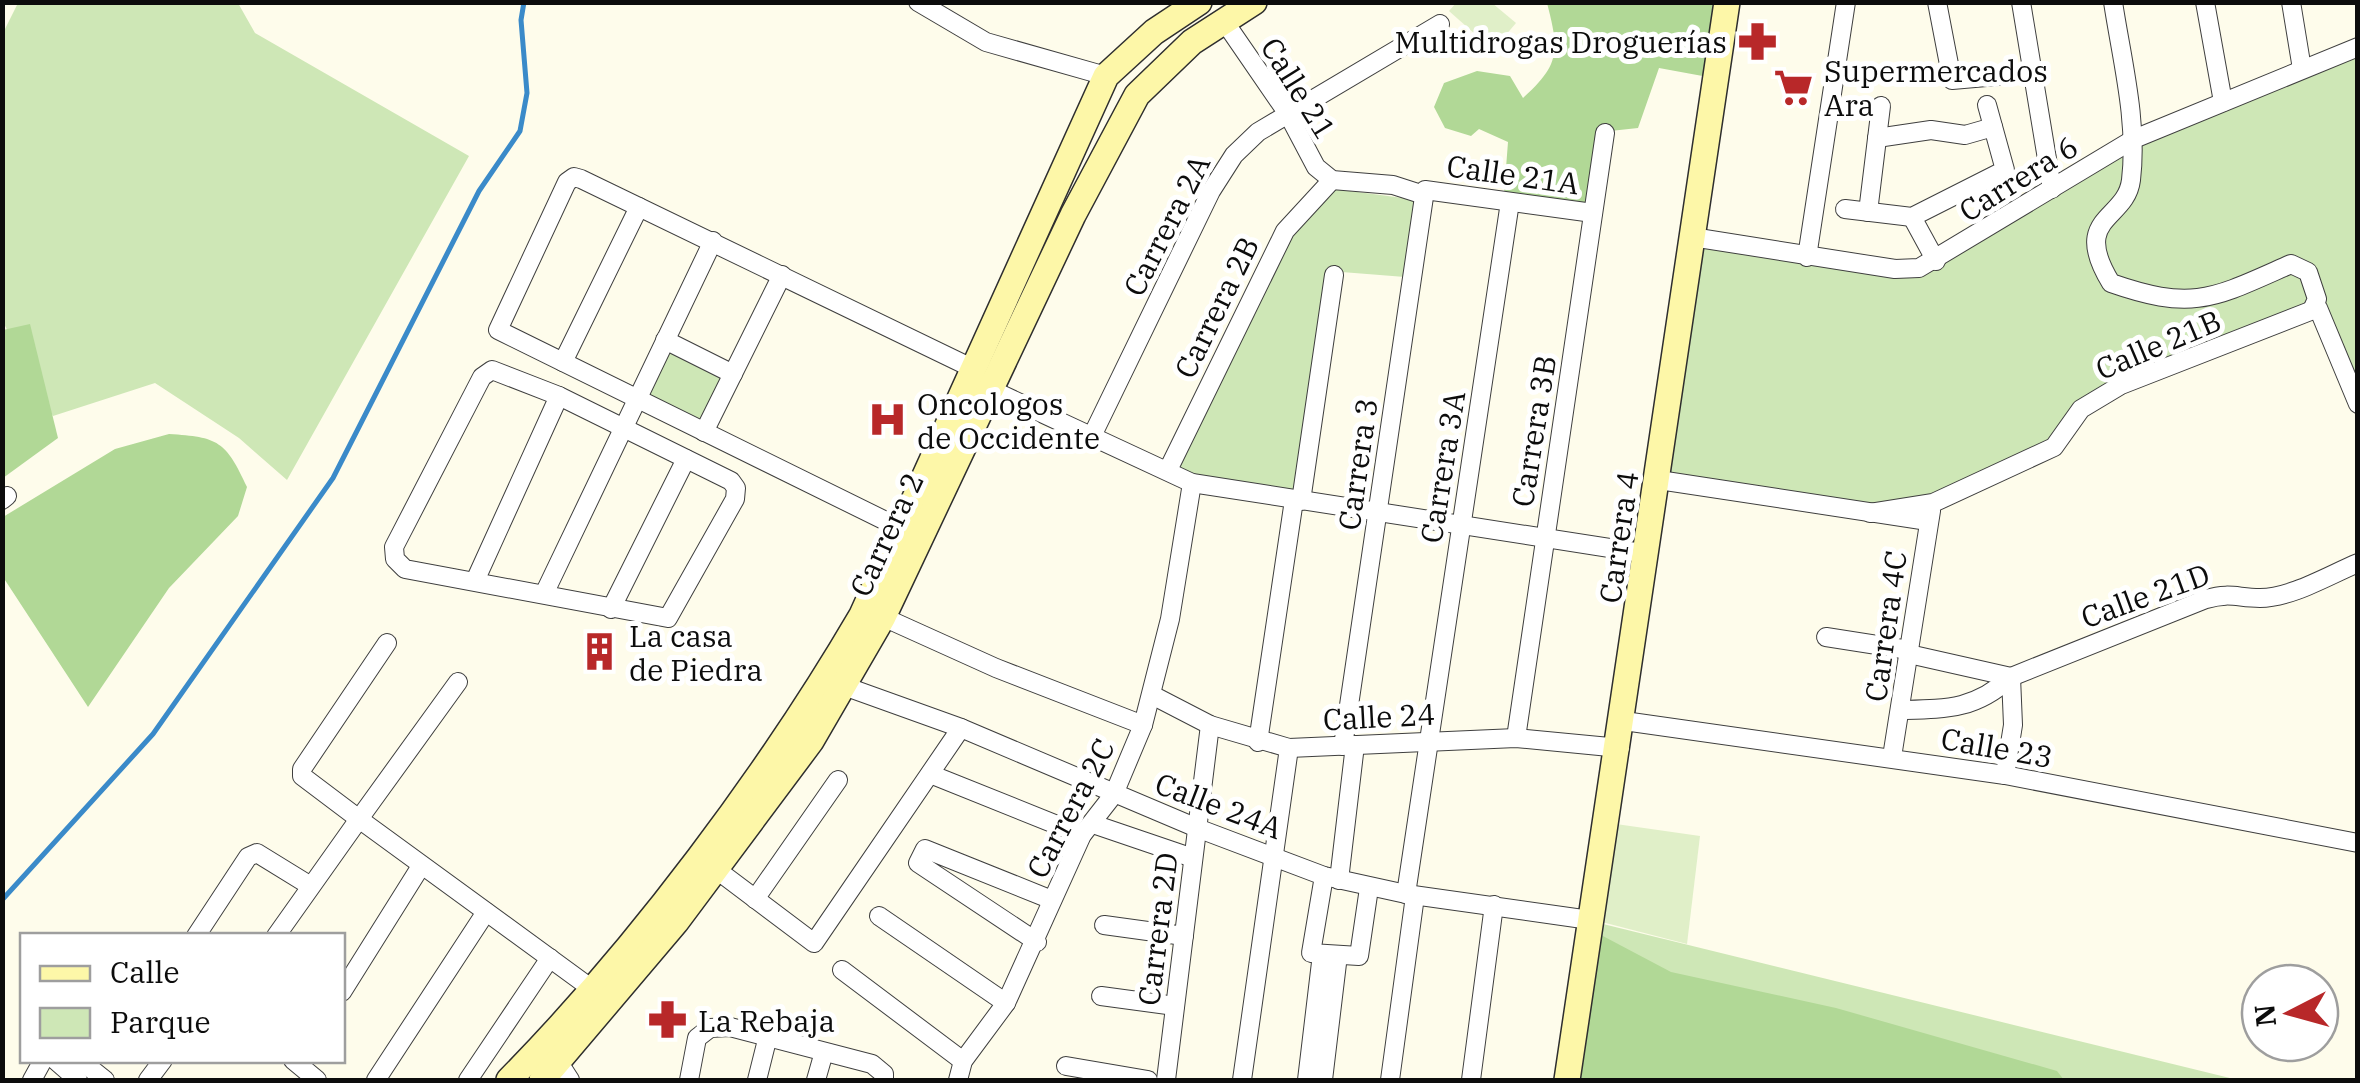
<svg xmlns="http://www.w3.org/2000/svg" width="2360" height="1083" viewBox="0 0 2360 1083" font-family="'IBM Plex Serif',serif">
<style>
.green{fill:#cee7b6}
.forest{fill:#b1d896}
.pitch{fill:#e0efc8}
.lines{fill:none;stroke-linecap:round;stroke-linejoin:round}
.stream{stroke:#3a8ac9;stroke-width:5}
.minor-casing{stroke:#3f3f3f;stroke-width:20}
.secondary-casing{stroke:#2e2e2e;stroke-width:28}
.minor{stroke:#fff;stroke-width:18}
.secondary{stroke:#fdf7a8;stroke-width:25}
.labels{text-anchor:middle;dominant-baseline:central;stroke-width:10;stroke-linejoin:round;paint-order:stroke}
.poi-label{font-size:30px;fill:#0c0c0c;stroke:#fff;text-anchor:start}
.street-label{font-size:30px;fill:#0c0c0c;stroke:#fff}
</style>
<rect width="100%" height="100%" fill="#fefceb"/>
<g class="green">
<path d="M18 3H238L255 33 469 156 287 480 239 438 155 383 53 416 3 322 2 35Z"/>
<path d="M2357 47V404L2319 309 2121 385 2068 432 1933 503 1870 513 1659 480 1692 237 1919 268 2134 139Z"/>
<path d="M1335 189 1418 200 1405 277 1329 271 1294 494 1211 482 1179 469 1274 264 1305 213Z"/>
<path d="M669 342 728 372 701 424 645 394Z"/>
<path d="M1603 924 2238 1080H1573Z"/>
</g>
<g class="forest">
<path d="M1547 3H1720L1708 77 1659 68 1638 128 1601 132 1589 210 1504 194 1508 142 1479 129 1471 136 1445 128 1434 107 1444 83 1477 71 1510 76 1523 98C1561 64 1559 50 1547 3Z"/>
<path d="M30 324 58 438 3 478V330Z"/>
<path d="M169 434C218 437 226 441 247 487L238 516 169 588 88 707 3 577V517L115 449Z"/>
<path d="M1601 935 1671 972 1836 1008 2057 1071 2064 1080H1581Z"/>
</g>
<g class="pitch">
<path d="M1457 2 1492 3 1516 23 1493 50 1449 11Z"/>
<path d="M1609 823 1700 836 1687 944 1594 920Z"/>
</g>
<g class="lines">
<path class="stream" d="M2 900 153 734 333 478 479 191 520 131 527 93 521 20 524 2"/>
<defs>
<g id="minor">
<path d="M918 2 986 42 1106 76"/>
<path d="M1937 2 1952 80 2032 73"/>
<path d="M2021 2 2052 189"/>
<path d="M2113 2C2122 61 2138 121 2131 180 2126 221 2070 216 2111 283 2194 312 2214 298 2291 264L2308 272 2317 299 2312 310"/>
<path d="M2205 2 2223 102"/>
<path d="M2291 2 2302 69"/>
<path d="M1224 21 1288 114 1316 167 1332 180 1393 185 1424 195"/>
<path d="M1877 138 1931 130 1965 135 1993 127"/>
<path d="M1845 209 1912 217 2005 170 1987 105"/>
<path d="M1868 212 1881 106"/>
<path d="M1912 217 1936 261"/>
<path d="M1692 237 1895 269 1919 268 2134 139 2358 47"/>
<path d="M1807 257 1846 2"/>
<path d="M665 340 733 374"/>
<path d="M563 362 639 207"/>
<path d="M492 370 559 396 731 481 736 488 735 499 668 618 405 569 395 559 394 547 482 377Z"/>
<path d="M992 390 1192 483 1648 554"/>
<path d="M704 432 782 275"/>
<path d="M1093 434 1211 191 1234 155 1258 132 1440 24"/>
<path d="M1168 470 1285 231 1332 180"/>
<path d="M1659 480 1928 521"/>
<path d="M2 500 7 496"/>
<path d="M1301 501 1334 275"/>
<path d="M1870 513 1933 503 2054 447 2081 409 2121 385 2318 308 2358 404"/>
<path d="M902 529 498 330 567 182 574 177 581 179 976 370"/>
<path d="M475 581 559 396"/>
<path d="M545 592 713 241"/>
<path d="M611 609 686 459"/>
<path d="M883 617 996 668 1143 725"/>
<path d="M1826 637 1909 650"/>
<path d="M387 643 302 769V776L359 819 458 682"/>
<path d="M1909 654 2011 677"/>
<path d="M844 686 961 728 1197 828 1324 876 1406 894 1590 920"/>
<path d="M1152 695 1210 725 1289 748 1516 738 1620 748"/>
<path d="M1903 710C1948 709 1976 709 2011 677L2206 599C2231 592 2237 598 2260 598 2291 598 2329 575 2358 563"/>
<path d="M1624 721 2005 775 2358 843"/>
<path d="M1516 738 1605 133"/>
<path d="M1258 742 1294 500"/>
<path d="M1343 746 1425 190 1593 213"/>
<path d="M1892 757 1931 511"/>
<path d="M930 774 1082 835"/>
<path d="M2005 775 2013 725 2011 677"/>
<path d="M1093 824 1193 858"/>
<path d="M717 870 814 943 961 728"/>
<path d="M1324 876 1311 953 1359 956 1369 888"/>
<path d="M1339 880 1355 745"/>
<path d="M1406 894 1510 202"/>
<path d="M755 899 838 780"/>
<path d="M879 916 1006 1003"/>
<path d="M1104 925 1184 936"/>
<path d="M196 936 248 857 257 853 309 885"/>
<path d="M276 936 359 819 592 989"/>
<path d="M1037 942 918 863 925 849 1052 900"/>
<path d="M842 970 963 1061"/>
<path d="M342 992 421 866"/>
<path d="M1101 996 1175 1006"/>
<path d="M55 1060 78 1080"/>
<path d="M80 1060 105 1080"/>
<path d="M293 1060 317 1080"/>
<path d="M559 1063 570 1080"/>
<path d="M1066 1066 1148 1080"/>
<path d="M32 1080 43 1060"/>
<path d="M148 1080 163 1060"/>
<path d="M376 1080 486 912"/>
<path d="M468 1080 550 958"/>
<path d="M689 1080 697 1038 710 1028 730 1027 872 1064 884 1074V1080"/>
<path d="M757 1080 768 1036"/>
<path d="M816 1080 824 1052"/>
<path d="M958 1080 963 1061 1006 1003 1082 835 1114 794 1143 725 1170 619 1192 483"/>
<path d="M1166 1080 1210 725"/>
<path d="M1242 1080 1289 748"/>
<path d="M1307 1080 1322 954"/>
<path d="M1323 1080 1338 955"/>
<path d="M1390 1080 1415 896"/>
<path d="M1471 1080 1494 905"/>
</g>
<g id="secondary">
<path d="M509 1080C638 949 769 774 862 615L1106 76 1154 32 1199 2"/>
<path d="M542 1080 676 922 811 741 883 617 1073 215 1137 95 1192 42 1254 2"/>
<path d="M1567 1080 1727 2"/>
</g>
</defs>
<use href="#minor" class="minor-casing"/>
<use href="#secondary" class="secondary-casing"/>
<use href="#minor" class="minor"/>
<use href="#secondary" class="secondary"/>
</g>
<defs>
<symbol id="pharmacy-bare" viewBox="-9 -9 18 18"><path d="M-2-6h4v4h4v4h-4v4h-4v-4h-4v-4h4Z" fill="#b82829" stroke="#fff" stroke-width="2.5" paint-order="stroke"/></symbol>
<symbol id="supermarket-bare" viewBox="-9 -9 18 18"><path d="M-6-5.5h2.5l.6 2H6L4.5 2H-2.5L-4.4-4H-6ZM-1.5 3.2a1.3 1.3 0 1 0 .1 0ZM3 3.2a1.3 1.3 0 1 0 .1 0Z" fill="#b82829" stroke="#fff" stroke-width="2.5" paint-order="stroke"/></symbol>
<symbol id="hospital-bare" viewBox="-9 -9 18 18"><path d="M-5-5h3v3.5h4V-5h3V5h-3V1.5h-4V5h-3Z" fill="#b82829" stroke="#fff" stroke-width="2.5" paint-order="stroke"/></symbol>
<symbol id="building-bare" viewBox="-9 -9 18 18"><path d="M-4-6H4V6H1V3H-1V6H-4ZM-2.5-4.3h1.7v1.8h-1.7ZM.8-4.3h1.7v1.8H.8ZM-2.5-1h1.7V.8h-1.7ZM.8-1h1.7V.8H.8Z" fill="#b82829" stroke="#fff" stroke-width="2.5" paint-order="stroke"/></symbol>
</defs>
<g fill-rule="evenodd">
<use href="#pharmacy-bare" x="1730" y="14" width="55" height="55"/>
<use href="#supermarket-bare" x="1766" y="60" width="55" height="55"/>
<use href="#hospital-bare" x="860" y="392" width="55" height="55"/>
<use href="#building-bare" x="572" y="624" width="55" height="55"/>
<use href="#pharmacy-bare" x="640" y="992" width="55" height="55"/>
</g>
<g class="labels">
<g class="poi-label">
<text x="1727" y="41" text-anchor="end">Multidrogas Droguerías</text>
<text x="1824" y="70">Supermercados<tspan x="1824" dy="34">Ara</tspan></text>
<text x="917" y="403">Oncologos<tspan x="917" dy="34">de Occidente</tspan></text>
<text x="629" y="635">La casa<tspan x="629" dy="34">de Piedra</tspan></text>
<text x="698" y="1020">La Rebaja</text>
</g>
<g class="street-label">
<text transform="translate(1299 88) rotate(58)">Calle 21</text>
<text transform="translate(1513 174) rotate(8)">Calle 21A</text>
<text transform="translate(2018 178) rotate(-32)">Carrera 6</text>
<text transform="translate(1166 225) rotate(-63)">Carrera 2A</text>
<text transform="translate(1216 307) rotate(-64)">Carrera 2B</text>
<text transform="translate(2158 344) rotate(-23)">Calle 21B</text>
<text transform="translate(1533 431) rotate(-81)">Carrera 3B</text>
<text transform="translate(1357 464) rotate(-82)">Carrera 3</text>
<text transform="translate(1442 467) rotate(-81)">Carrera 3A</text>
<text transform="translate(886 534) rotate(-65)">Carrera 2</text>
<text transform="translate(1618 537) rotate(-82)">Carrera 4</text>
<text transform="translate(2145 595) rotate(-20)">Calle 21D</text>
<text transform="translate(1885 626) rotate(-82)">Carrera 4C</text>
<text transform="translate(1379 716) rotate(-3)">Calle 24</text>
<text transform="translate(1997 747) rotate(10)">Calle 23</text>
<text transform="translate(1219 805) rotate(21)">Calle 24A</text>
<text transform="translate(1070 808) rotate(-62)">Carrera 2C</text>
<text transform="translate(1157 929) rotate(-83)">Carrera 2D</text>
</g>
</g>
<rect width="2360" height="1083" fill="none" stroke="#0c0c0c" stroke-width="10"/>
<rect x="20" y="933" width="325" height="130" fill="#ffffff" stroke="#9e9e9e" stroke-width="2.5"/>
<rect x="40" y="966" width="50" height="15" fill="#fdf7a8" stroke="#9e9e9e" stroke-width="2.5"/>
<text x="110" y="983" font-size="30" fill="#0c0c0c">Calle</text>
<rect x="40" y="1008" width="50" height="30" fill="#cee7b6" stroke="#9e9e9e" stroke-width="2.5"/>
<text x="110" y="1033" font-size="30" fill="#0c0c0c">Parque</text>
<g transform="translate(2290 1013) rotate(264)"><circle r="48" fill="#ffffff" stroke="#9e9e9e" stroke-width="2.5"/>
<path d="M0-8L18 38L0 25L-18 38Z" fill="#b82829"/>
<text y="-15" font-size="28" font-weight="bold" text-anchor="middle" fill="#0c0c0c">N</text>
</g>
</svg>
